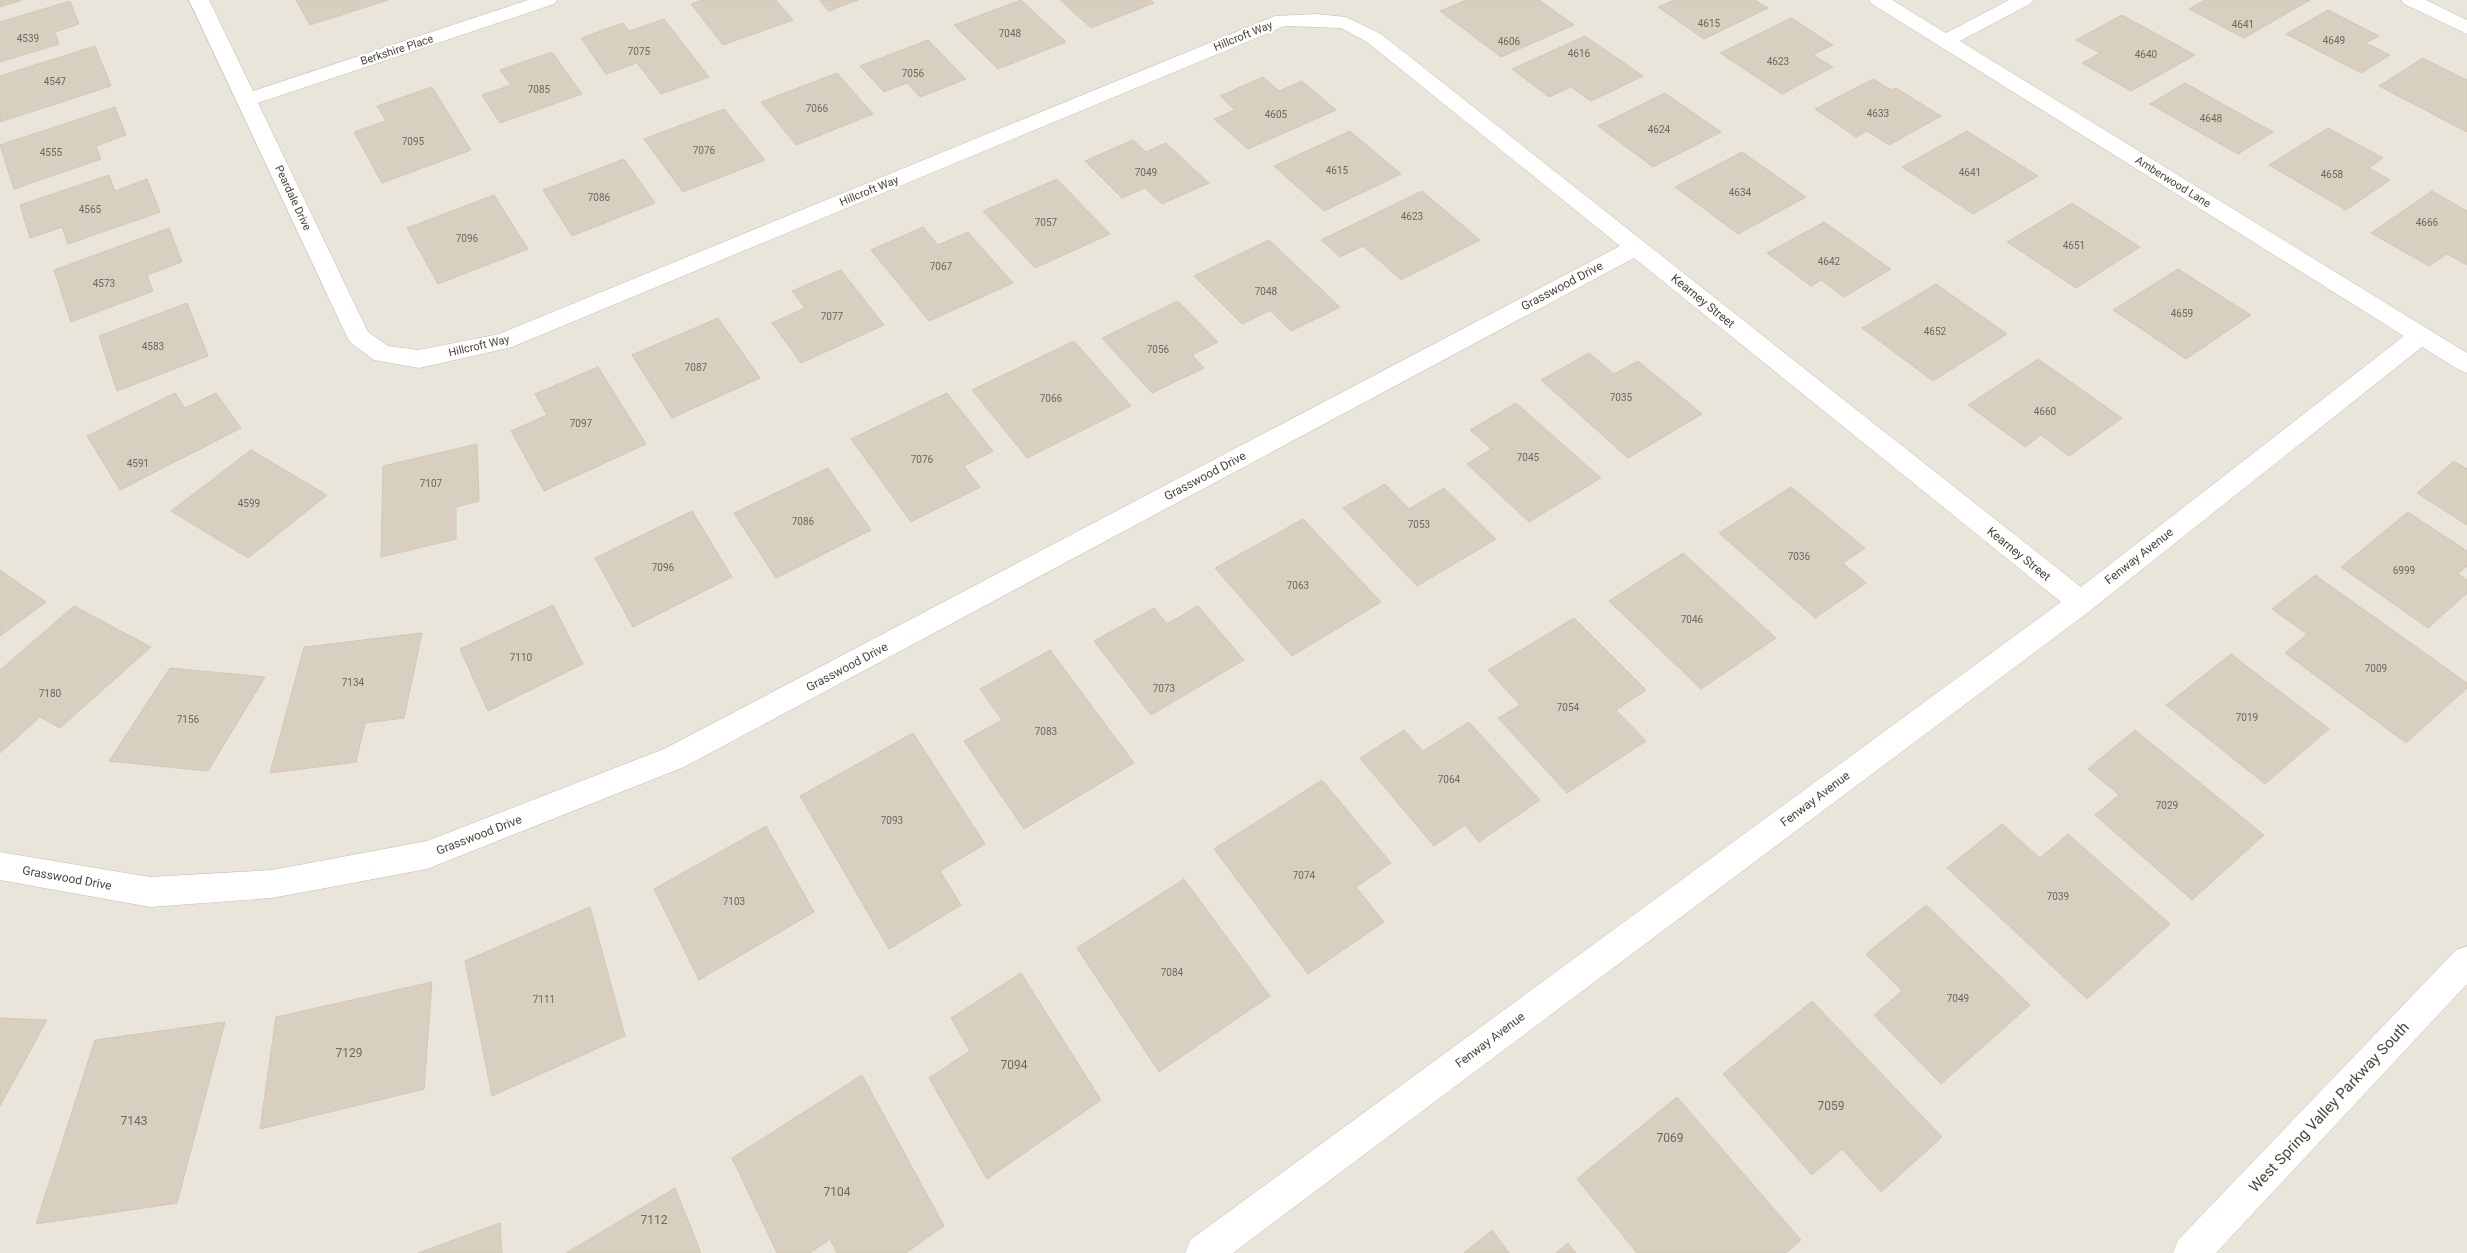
<svg xmlns="http://www.w3.org/2000/svg" width="2467" height="1253" viewBox="0 0 2467 1253" font-family="Roboto,sans-serif">
<style>
.residential{fill:#eae5da}
.building{fill:#d8cfc1;stroke:#d3c7b4}
.lines{fill:none;stroke-linecap:round;stroke-linejoin:round}
.minor-casing{stroke:#c2bbae;stroke-width:1}
.tertiary-casing{stroke:#c2bbae;stroke-width:1}
.minor{fill:#fff;fill-rule:evenodd}
.tertiary{fill:#fff;fill-rule:evenodd}
.labels{text-anchor:middle;dominant-baseline:central;stroke-width:4.5;stroke-linejoin:round;paint-order:stroke}
.number-label{font-size:10px;fill:#6e675b}
.far-street-label{font-size:11px;fill:#4b4439;stroke:#fff}
.street-label{font-size:12px;fill:#4b4439;stroke:#fff}
.near-number-label{font-size:12px;fill:#6e675b}
.near-street-label{font-size:15px;fill:#4b4439;stroke:#fff}
</style>
<rect width="100%" height="100%" fill="#f6f3ec"/>
<rect class="residential" x="0" y="0" width="2467" height="1253"/>
<g class="building">
<path d="M0 0H22L0 7Z"/>
<path d="M296 0H388L310 25Z"/>
<path d="M702 0H776L793 20 723 45 691 4Z"/>
<path d="M819 0H858L829 11Z"/>
<path d="M1021 0 1066 42 998 69 954 25Z"/>
<path d="M1060 0H1150L1154 3 1091 28Z"/>
<path d="M1466 0H1539L1574 25 1501 57 1440 11Z"/>
<path d="M1674 0H1755L1768 8 1704 39 1658 7Z"/>
<path d="M2205 0H2310L2244 38 2189 9Z"/>
<path d="M70 1 79 24 55 32 59 44 0 62V22Z"/>
<path d="M2328 10 2379 36 2366 43 2390 55 2361 73 2286 34Z"/>
<path d="M2122 15 2195 55 2131 91 2082 63 2100 53 2076 40Z"/>
<path d="M1791 18 1833 45 1813 55 1833 67 1782 94 1720 53Z"/>
<path d="M664 19 709 77 661 94 637 63 606 74 581 38 623 23 629 31Z"/>
<path d="M1585 36 1643 76 1591 101 1571 87 1549 97 1512 69Z"/>
<path d="M928 40 966 79 920 97 907 83 884 92 860 66Z"/>
<path d="M95 46 111 86 0 122V76Z"/>
<path d="M552 52 582 94 500 123 482 95 511 85 500 70Z"/>
<path d="M2423 58 2467 80V132L2379 86Z"/>
<path d="M837 73 873 114 796 145 761 102Z"/>
<path d="M1263 77 1279 91 1302 81 1336 110 1248 149 1214 119 1235 110 1220 96Z"/>
<path d="M1873 79 1891 90 1896 88 1941 116 1889 145 1867 131 1856 137 1815 109Z"/>
<path d="M2185 83 2273 132 2238 154 2150 104Z"/>
<path d="M432 87 471 150 382 183 354 132 386 121 377 106Z"/>
<path d="M1665 93 1721 132 1653 167 1598 126Z"/>
<path d="M115 107 126 135 96 146 101 159 14 189 0 145Z"/>
<path d="M724 109 765 160 683 192 644 139Z"/>
<path d="M2328 128 2383 158 2369 168 2390 180 2346 210 2269 165Z"/>
<path d="M1350 131 1401 174 1324 211 1274 166Z"/>
<path d="M1967 131 2038 176 1973 214 1902 167Z"/>
<path d="M1133 140 1146 152 1166 143 1209 183 1162 204 1145 188 1122 198 1085 161Z"/>
<path d="M1742 152 1806 197 1738 234 1675 187Z"/>
<path d="M624 159 655 203 572 236 543 190Z"/>
<path d="M109 175 115 191 147 179 160 212 68 244 62 227 30 238 20 205Z"/>
<path d="M1057 179 1110 234 1035 268 983 211Z"/>
<path d="M1422 191 1480 240 1401 280 1363 246 1340 257 1321 240Z"/>
<path d="M2432 191 2467 211V265L2447 254 2429 266 2371 233Z"/>
<path d="M494 195 528 249 438 284 407 228Z"/>
<path d="M2072 203 2140 247 2076 288 2007 242Z"/>
<path d="M1824 222 1891 269 1844 297 1821 280 1811 286 1767 253Z"/>
<path d="M923 227 938 245 968 232 1013 283 929 321 871 250Z"/>
<path d="M169 228 182 262 147 275 153 291 71 322 54 270Z"/>
<path d="M1269 240 1340 307 1291 331 1270 310 1242 324 1194 276Z"/>
<path d="M2178 269 2251 315 2186 359 2113 310Z"/>
<path d="M841 270 884 325 801 363 772 323 805 308 792 291Z"/>
<path d="M1936 284 2007 334 1933 381 1862 328Z"/>
<path d="M1178 301 1218 342 1192 355 1204 368 1152 393 1102 338Z"/>
<path d="M187 303 208 356 117 391 99 336Z"/>
<path d="M718 318 760 378 672 418 632 355Z"/>
<path d="M1074 341 1131 406 1027 458 972 390Z"/>
<path d="M1589 353 1614 374 1638 361 1702 414 1628 458 1541 380Z"/>
<path d="M2038 359 2122 418 2069 456 2041 435 2025 447 1968 405Z"/>
<path d="M598 367 646 444 544 491 511 431 547 415 535 394Z"/>
<path d="M175 393 185 408 216 393 241 428 120 490 87 436Z"/>
<path d="M947 393 993 451 964 466 980 487 911 522 851 439Z"/>
<path d="M1516 403 1601 478 1529 522 1467 464 1491 449 1470 430Z"/>
<path d="M477 444 479 501 456 507V539L381 557 383 466Z"/>
<path d="M251 450 327 495 248 558 171 511Z"/>
<path d="M2454 461 2467 469V525L2417 493Z"/>
<path d="M828 468 871 530 776 578 734 513Z"/>
<path d="M1385 484 1409 509 1444 488 1496 539 1417 586 1343 508Z"/>
<path d="M1791 487 1865 548 1843 563 1866 583 1815 618 1719 533Z"/>
<path d="M692 511 732 577 633 627 595 558Z"/>
<path d="M2408 512 2467 551V566L2458 574 2467 580V593L2428 628 2341 567Z"/>
<path d="M1303 519 1381 602 1292 656 1215 568Z"/>
<path d="M1683 553 1776 638 1701 689 1609 601Z"/>
<path d="M0 570 46 602 0 636Z"/>
<path d="M2315 575 2467 683V688L2406 743 2285 653 2307 634 2272 609Z"/>
<path d="M553 605 583 664 488 711 460 649Z"/>
<path d="M74 606 151 647 60 728 40 717 0 753V670Z"/>
<path d="M1198 606 1244 660 1151 715 1094 641 1154 608 1167 624Z"/>
<path d="M1574 618 1646 690 1616 710 1646 741 1567 793 1498 718 1520 705 1488 670Z"/>
<path d="M422 633 404 718 365 723 356 762 270 773 304 647Z"/>
<path d="M1050 650 1134 763 1024 829 964 741 1002 720 980 689Z"/>
<path d="M2231 654 2329 729 2265 784 2166 705Z"/>
<path d="M170 668 265 677 208 771 109 761Z"/>
<path d="M1469 722 1540 800 1479 842 1465 825 1434 846 1360 758 1404 730 1423 751Z"/>
<path d="M2135 730 2264 835 2192 900 2095 815 2119 795 2088 769Z"/>
<path d="M913 733 985 844 940 871 961 905 889 949 800 796Z"/>
<path d="M1322 780 1391 863 1356 887 1384 922 1308 974 1214 849Z"/>
<path d="M2002 824 2040 858 2068 834 2170 924 2087 999 1947 868Z"/>
<path d="M766 826 814 912 699 980 654 889Z"/>
<path d="M1184 879 1270 996 1159 1072 1077 948Z"/>
<path d="M1926 905 2030 1005 1941 1084 1874 1015 1902 991 1866 954Z"/>
<path d="M590 907 625 1036 492 1096 465 961Z"/>
<path d="M1021 973 1101 1100 987 1179 929 1078 970 1051 951 1018Z"/>
<path d="M432 982 424 1089 260 1129 276 1017Z"/>
<path d="M1812 1001 1942 1137 1881 1192 1842 1149 1812 1175 1723 1074Z"/>
<path d="M0 1018 47 1020 0 1106Z"/>
<path d="M225 1022 177 1203 36 1224 95 1040Z"/>
<path d="M862 1075 944 1226 906 1253H837L830 1239 810 1253H777L732 1158Z"/>
<path d="M1677 1097 1801 1240 1786 1253H1637L1577 1179Z"/>
<path d="M675 1188 701 1253H566Z"/>
<path d="M500 1223 502 1253H418Z"/>
<path d="M1492 1230 1509 1253H1464Z"/>
<path d="M1568 1243 1576 1253H1556Z"/>
</g>
<g class="lines">
<defs>
<g id="minor">
<path d="M189 0H209L253 91 528 0H557L554 4 258 103 368 332 388 346 419 350 499 334 1275 16 1316 14 1346 17 1381 34 2081 587 2404 336 1872 4 1869 0H1892L1946 33 2009 0H2033L2030 4 1960 41 2467 353V373L2459 370 2422 347 2091 610 1233 1253H1185L1190 1240 2061 602 1634 258 684 767 427 869 272 898 150 907 0 880V852L150 877 272 870 427 841 664 749 1620 246 1367 42 1341 28 1285 26 512 347 419 368 374 360 351 343 347 337Z"/>
<path d="M2401 0H2426L2467 20V34L2404 4Z"/>
</g>
<path id="tertiary" d="M2467 946V984L2216 1253H2173L2178 1240 2456 950Z"/>
</defs>
<use href="#minor" class="minor-casing"/>
<use href="#tertiary" class="tertiary-casing"/>
<use href="#minor" class="minor"/>
<use href="#tertiary" class="tertiary"/>
</g>
<g class="labels">
<g class="number-label">
<text x="1709" y="23">4615</text>
<text x="2243" y="24">4641</text>
<text x="1010" y="33">7048</text>
<text x="28" y="38">4539</text>
<text x="2334" y="40">4649</text>
<text x="1509" y="41">4606</text>
<text x="639" y="51">7075</text>
<text x="1579" y="53">4616</text>
<text x="2146" y="54">4640</text>
<text x="1778" y="61">4623</text>
<text x="913" y="73">7056</text>
<text x="55" y="81">4547</text>
<text x="539" y="89">7085</text>
<text x="817" y="108">7066</text>
<text x="1878" y="113">4633</text>
<text x="1276" y="114">4605</text>
<text x="2211" y="118">4648</text>
<text x="1659" y="129">4624</text>
<text x="413" y="141">7095</text>
<text x="704" y="150">7076</text>
<text x="51" y="152">4555</text>
<text x="1337" y="170">4615</text>
<text x="1146" y="172">7049</text>
<text x="1970" y="172">4641</text>
<text x="2332" y="174">4658</text>
<text x="1740" y="192">4634</text>
<text x="599" y="197">7086</text>
<text x="90" y="209">4565</text>
<text x="1412" y="216">4623</text>
<text x="1046" y="222">7057</text>
<text x="2427" y="222">4666</text>
<text x="467" y="238">7096</text>
<text x="2074" y="245">4651</text>
<text x="1829" y="261">4642</text>
<text x="941" y="266">7067</text>
<text x="104" y="283">4573</text>
<text x="1266" y="291">7048</text>
<text x="2182" y="313">4659</text>
<text x="832" y="316">7077</text>
<text x="1935" y="331">4652</text>
<text x="153" y="346">4583</text>
<text x="1158" y="349">7056</text>
<text x="696" y="367">7087</text>
<text x="1621" y="397">7035</text>
<text x="1051" y="398">7066</text>
<text x="2045" y="411">4660</text>
<text x="581" y="423">7097</text>
<text x="1528" y="457">7045</text>
<text x="922" y="459">7076</text>
<text x="138" y="463">4591</text>
<text x="431" y="483">7107</text>
<text x="249" y="503">4599</text>
<text x="803" y="521">7086</text>
<text x="1419" y="524">7053</text>
<text x="1799" y="556">7036</text>
<text x="663" y="567">7096</text>
<text x="2404" y="570">6999</text>
<text x="1298" y="585">7063</text>
<text x="1692" y="619">7046</text>
<text x="521" y="657">7110</text>
<text x="2376" y="668">7009</text>
<text x="353" y="682">7134</text>
<text x="1164" y="688">7073</text>
<text x="50" y="693">7180</text>
<text x="1568" y="707">7054</text>
<text x="2247" y="717">7019</text>
<text x="188" y="719">7156</text>
<text x="1046" y="731">7083</text>
<text x="1449" y="779">7064</text>
<text x="2167" y="805">7029</text>
<text x="892" y="820">7093</text>
<text x="1304" y="875">7074</text>
<text x="2058" y="896">7039</text>
<text x="734" y="901">7103</text>
<text x="1172" y="972">7084</text>
<text x="1958" y="998">7049</text>
<text x="544" y="999">7111</text>
</g>
<g class="far-street-label">
<text transform="translate(1243 36) rotate(-22)">Hillcroft Way</text>
<text transform="translate(397 50) rotate(-18)">Berkshire Place</text>
<text transform="translate(2173 182) rotate(32)">Amberwood Lane</text>
<text transform="translate(869 191) rotate(-22)">Hillcroft Way</text>
<text transform="translate(293 198) rotate(65)">Peardale Drive</text>
<text transform="translate(479 346) rotate(-13)">Hillcroft Way</text>
</g>
<g class="street-label">
<text transform="translate(1562 286) rotate(-28)">Grasswood Drive</text>
<text transform="translate(1703 301) rotate(39)">Kearney Street</text>
<text transform="translate(1205 476) rotate(-28)">Grasswood Drive</text>
<text transform="translate(2019 554) rotate(39)">Kearney Street</text>
<text transform="translate(2139 556) rotate(-38)">Fenway Avenue</text>
<text transform="translate(847 667) rotate(-28)">Grasswood Drive</text>
<text transform="translate(1815 799) rotate(-37)">Fenway Avenue</text>
<text transform="translate(479 835) rotate(-21)">Grasswood Drive</text>
<text transform="translate(67 878) rotate(10)">Grasswood Drive</text>
<text transform="translate(1490 1040) rotate(-37)">Fenway Avenue</text>
</g>
<g class="near-number-label">
<text x="349" y="1053">7129</text>
<text x="1014" y="1065">7094</text>
<text x="1831" y="1106">7059</text>
<text x="134" y="1121">7143</text>
<text x="1670" y="1138">7069</text>
<text x="837" y="1192">7104</text>
<text x="654" y="1220">7112</text>
</g>
<g class="near-street-label">
<text transform="translate(2329 1107) rotate(-47)">West Spring Valley Parkway South</text>
</g>
</g>
</svg>
